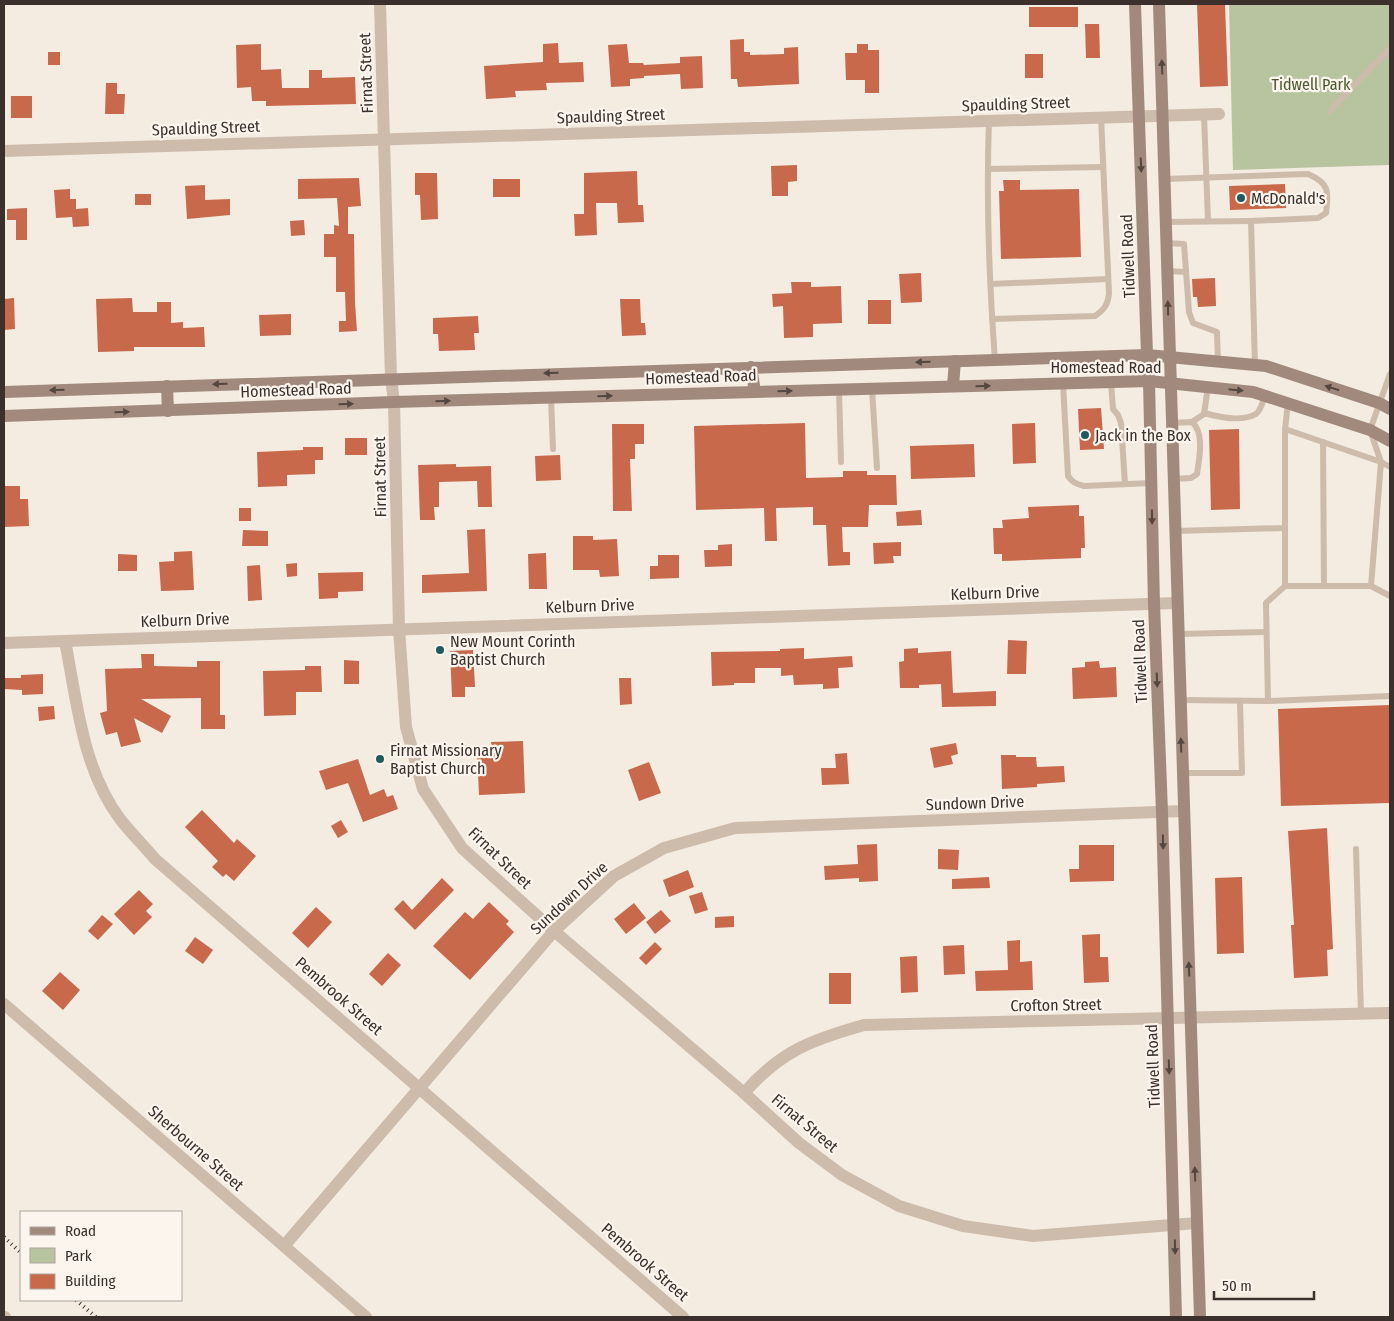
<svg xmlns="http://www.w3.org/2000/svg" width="1394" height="1321" viewBox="0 0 1394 1321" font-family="'Fira Sans Condensed',sans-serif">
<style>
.green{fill:#b8c4a0}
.building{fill:#c8694b}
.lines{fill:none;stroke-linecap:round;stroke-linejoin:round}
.lane{stroke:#cdbbac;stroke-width:6}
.street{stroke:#cdbbac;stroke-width:12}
.secondary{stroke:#a18a7d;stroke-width:12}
.rail{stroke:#3b302b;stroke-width:4;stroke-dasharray:1 4;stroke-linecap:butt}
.oneway{fill:#544640}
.poi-dot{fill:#1f5a5e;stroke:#fbf5ee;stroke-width:2}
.labels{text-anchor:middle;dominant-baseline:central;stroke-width:4.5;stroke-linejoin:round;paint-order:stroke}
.street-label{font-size:16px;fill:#3b302b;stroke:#fbf5ee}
.park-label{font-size:16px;fill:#4a5a2e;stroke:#fbf5ee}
.poi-label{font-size:16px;fill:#3b302b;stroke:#fbf5ee;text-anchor:start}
</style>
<rect width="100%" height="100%" fill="#f4ebe1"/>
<path class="green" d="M1229 4H1390V165L1233 170Z"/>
<g class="building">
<path d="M1197 4H1225L1228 86 1200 87Z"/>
<rect x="1029" y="7" width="49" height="20"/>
<path d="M1085 24H1099L1100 58H1086Z"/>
<path d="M744 39V52H750V55L784 54V48L798 47 799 84 738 87 737 79H731L730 40Z"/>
<path d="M558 43 559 63 583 62 584 82 546 83 547 90 515 91 516 97 486 99 484 66 543 62V44Z"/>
<path d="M261 44V70L281 69 282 88H309V70H322V78L355 77 356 104 266 106V101H252L251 87 237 88 236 45Z"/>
<path d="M627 44 629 63H643L644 65 680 63V57L702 56 703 88 681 89 680 74 644 76V78L630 79V86L611 87 608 45Z"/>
<path d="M857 44H868V50H879V93H865V80H846L845 53H857Z"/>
<rect x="48" y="52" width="12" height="13"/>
<rect x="1025" y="54" width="18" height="24"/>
<path d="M106 83H117V94H125L124 114H105Z"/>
<rect x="11" y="96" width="21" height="22"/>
<path d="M797 165V181L788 182V196H772L771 166Z"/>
<path d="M637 171 638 205H643L644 222 618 223 617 203H596L597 235 575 236 574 214H584V173Z"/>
<path d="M415 173H437L438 219 421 220 420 195H415Z"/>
<path d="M359 178 361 206 348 207V234H354L355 303 357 331 339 332V321H346L345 292H336V257H324V234H334V225L339 226 337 198 298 199V179Z"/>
<rect x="493" y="179" width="27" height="18"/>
<path d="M1003 180H1020V190L1079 189 1081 257 1001 259 999 191H1004Z"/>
<path d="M1285 184 1286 208 1230 210 1229 186Z"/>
<path d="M205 185V200L230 199V215L187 219 185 186Z"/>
<path d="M70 189V199H76V209L88 208 89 226 73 227 72 217 56 218 54 190Z"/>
<rect x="135" y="194" width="16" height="11"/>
<path d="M27 208V240H16V220H7V209Z"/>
<path d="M304 220 305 235 291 236 290 221Z"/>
<path d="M921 273 922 302 901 303 899 274Z"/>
<path d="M1215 278 1216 306 1198 307 1197 297H1193L1192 279Z"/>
<path d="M791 282H811V287L841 286 842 323 813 324V337L784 338 783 306 773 307 772 294 792 293Z"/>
<path d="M14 298 15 329 4 330V299Z"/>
<path d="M132 298 133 312H157V302H171V323L183 322V328L204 327 205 347H134V351L98 352 96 299Z"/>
<path d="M620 299H640L641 323H645L646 335 622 336Z"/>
<rect x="868" y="300" width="23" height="24"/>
<path d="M291 314V335L260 336 259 315Z"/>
<path d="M478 316 479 333H474L475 350 439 351 438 334H433V318Z"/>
<path d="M1101 408 1104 449 1080 450 1078 409Z"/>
<path d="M805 423 806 478 843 477V471H867V475H896L897 505H869L868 527H842L843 552H850V565L828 566 826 525H813V507L776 508 777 541H765L764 508 696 510 694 426Z"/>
<path d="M1035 423 1036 463 1013 464 1012 424Z"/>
<path d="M612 424H644V444H635V459H630L632 511H613Z"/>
<path d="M1239 429 1240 509 1211 510 1209 430Z"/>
<rect x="345" y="438" width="22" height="17"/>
<path d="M974 444 975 477 911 479 910 446Z"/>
<path d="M303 447H323V460H315V474L287 475V486L258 487 257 452 303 450Z"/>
<path d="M560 455 561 480 536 481 535 456Z"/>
<path d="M456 464V467L491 466 492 507H478L477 481 439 482V507H434L435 520H420L418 465Z"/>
<path d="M4 486H20V499H28L29 526 4 527Z"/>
<path d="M1079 505V516H1084L1085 548H1081V558L1002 561V554H994L993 528H1003L1002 520 1029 518 1028 507Z"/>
<rect x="239" y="508" width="12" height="13"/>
<path d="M921 510 922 525 897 526 896 512Z"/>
<path d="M485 529 487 591 422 593V575L469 573 467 530Z"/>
<path d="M243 530 268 531V546H242Z"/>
<path d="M573 536H593V540L617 539 619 576 600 577 599 570H573Z"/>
<path d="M901 542V556H893L894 563 874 564 873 543Z"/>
<path d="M732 544V566L705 567 704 550H718V545Z"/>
<path d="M192 551 194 590 161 591 159 562 174 561V552Z"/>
<path d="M546 553 547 589H529L528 554Z"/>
<path d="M118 554 137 555V571H118Z"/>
<path d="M658 555H679V578L650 579V566H658Z"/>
<path d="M297 563V576L287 577 286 564Z"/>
<path d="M260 565 262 600 248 601 247 566Z"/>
<path d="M363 572V591L338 592V598L319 599 318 573Z"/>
<path d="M1008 640 1027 641 1026 674H1007Z"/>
<path d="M804 648V659L852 656 853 667 838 668 839 688 823 689V684L794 685 793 675 781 676V668H755V683H734V685L712 686 711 652 780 651V649Z"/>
<path d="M918 648V653L951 651 953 693 996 691V706L942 707 941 684 919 685V688H900L899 662 904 661V649Z"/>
<path d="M473 650 475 687H465V697H452L450 651Z"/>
<path d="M141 654H154V666L197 667V661H220V715H225V729H201V698L141 699 171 716 162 733 134 718 141 742 121 747 117 732 106 735 100 713 107 711 105 669 142 668Z"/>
<path d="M344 660 359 661V684H344Z"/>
<path d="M1099 661 1100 668 1116 667 1117 697 1073 699 1072 668 1085 667V662Z"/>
<path d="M305 666H321L322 692H296V715L264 716 263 671 305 670Z"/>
<path d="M43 674V694L22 695V690L4 689V678H21V675Z"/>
<path d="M619 678H631L632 704 620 705Z"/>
<path d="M1390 705V803L1281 806 1278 709Z"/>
<path d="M54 706 55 719 39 721 38 707Z"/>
<path d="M523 741 525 793 479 795 477 751 492 750 491 742Z"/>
<path d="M956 743 958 754 951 756 953 764 934 768 930 748Z"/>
<path d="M847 753 849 784 822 785 821 768H836L835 754Z"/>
<path d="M1001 755H1016V757H1036L1037 767 1064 766 1065 782 1037 784V787L1002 789Z"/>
<path d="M358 759 370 795 384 789 387 797 393 795 398 809 363 822 348 783 326 790 319 771Z"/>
<path d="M649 762 661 793 639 801 628 770Z"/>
<path d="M202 810 234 843 237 839 256 856 234 881 226 874 223 877 212 867 218 861 185 827Z"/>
<path d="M341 820 348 832 338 838 331 826Z"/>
<path d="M1327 828 1333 949 1327 950 1328 976 1294 978 1291 925H1294L1288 831Z"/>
<path d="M877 844 878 881 859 882V878L825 880 824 866 858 864 857 845Z"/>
<path d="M1079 845H1114V881L1070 882 1069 869H1079Z"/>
<path d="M938 849 959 850 958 870 938 869Z"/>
<path d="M688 870 694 887 669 897 663 880Z"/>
<path d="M989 877 990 888 952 889V879Z"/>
<path d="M1242 877 1244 953 1217 954 1215 878Z"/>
<path d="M442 878 454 890 415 930 394 909 403 900 412 910Z"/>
<path d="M139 890 153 904 146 911 152 917 134 935 114 914Z"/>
<path d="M702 892 708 910 695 914 689 896Z"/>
<path d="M489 902 509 921 506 924 514 932 470 980 433 946 465 912 473 919Z"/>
<path d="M634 903 646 918 626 934 614 919Z"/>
<path d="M316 907 332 922 308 948 292 933Z"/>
<path d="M661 910 671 921 655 934 646 922Z"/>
<path d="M102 915 113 924 98 940 88 931Z"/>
<path d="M734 916V927L715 928V917Z"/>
<path d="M1100 934V957H1108L1109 982 1084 983 1082 935Z"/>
<path d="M195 937 213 950 203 964 185 951Z"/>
<path d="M1020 940V962L1032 961 1033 990 976 991 975 971 1008 970 1007 941Z"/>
<path d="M655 942 662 949 646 965 639 958Z"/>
<path d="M964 945 965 974 944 975 943 946Z"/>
<path d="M388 953 401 965 382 986 369 974Z"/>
<path d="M917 956 918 992 901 993 900 957Z"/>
<path d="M60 972 80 990 63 1010 42 991Z"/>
<rect x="829" y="973" width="22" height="31"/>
</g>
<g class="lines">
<g class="lane">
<path d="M1330 111 1390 48"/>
<path d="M1204 115 1208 221"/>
<path d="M989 121C986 201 989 280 995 360"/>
<path d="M988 169 1103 167"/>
<path d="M1165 179 1308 174C1329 183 1329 191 1326 213L1318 218 1251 221 1255 365"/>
<path d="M1166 222 1251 221"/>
<path d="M1166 243 1184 244 1189 312 1193 323 1217 332 1218 362"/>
<path d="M1167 271 1186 272"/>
<path d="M991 284 1108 279"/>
<path d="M992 319 1095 316C1105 309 1108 304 1109 293L1101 117"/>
<path d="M1390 374 1370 430 1381 462 1390 467"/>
<path d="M1111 382 1113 409 1118 415 1121 423 1125 484"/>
<path d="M1063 383 1068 476C1072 482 1076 484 1084 486L1151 483"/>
<path d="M872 389 877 468"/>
<path d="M839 390 841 462"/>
<path d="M551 398 553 449"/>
<path d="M1288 403 1285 429 1381 462 1371 586"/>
<path d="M1204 413C1218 417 1242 422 1256 414 1261 410 1263 401 1265 396"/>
<path d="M1192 422 1204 414 1208 387"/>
<path d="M1172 423 1192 422C1205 433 1199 459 1197 474L1191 478 1173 479"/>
<path d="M1323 442 1324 586"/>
<path d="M1175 531 1285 528V429"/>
<path d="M1285 586H1371L1390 596"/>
<path d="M1178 634 1266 632"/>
<path d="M1180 700 1268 701 1390 696"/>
<path d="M1268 701 1266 603 1285 586V528"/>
<path d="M1182 773H1242L1240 701"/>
<path d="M1356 849 1361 1014"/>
</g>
<g class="street">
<path d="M380 4 391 378 394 402 399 629 406 727 423 789 462 848 554 931 744 1093 799 1143 842 1175 899 1206 963 1226 1033 1236 1197 1223"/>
<path d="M4 151 1219 114"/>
<path d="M65 641C77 701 82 768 120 819 131 833 144 846 155 859L683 1317"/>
<path d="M4 643 1177 603"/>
<path d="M4 1004 366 1317"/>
<path d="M744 1093C781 1051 811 1040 864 1025L1390 1013"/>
<path d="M284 1246 554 931 614 876 664 848 735 828 1183 811"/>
<path d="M4 1317H5"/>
</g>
<g class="secondary">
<path d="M1135 4 1147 355 1149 381 1154 604 1162 812 1176 1317"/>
<path d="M1159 4 1200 1317"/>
<path d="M751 367 755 392"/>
<path d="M167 386 168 411"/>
<path d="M953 386 955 361"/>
<path d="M4 392 1147 355 1266 366 1379 403 1390 409"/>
<path d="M4 416 394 402 1149 381 1253 392 1370 430 1390 441"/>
</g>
<g class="rail">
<path d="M4 1237 21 1253"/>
<path d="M76 1300 96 1317"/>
</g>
</g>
<defs><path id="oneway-solid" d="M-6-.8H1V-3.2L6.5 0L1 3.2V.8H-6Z" transform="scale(1.25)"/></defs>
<g class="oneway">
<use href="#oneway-solid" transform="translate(1162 67) rotate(-92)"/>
<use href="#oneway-solid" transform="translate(1141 165) rotate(88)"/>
<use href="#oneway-solid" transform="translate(1168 308) rotate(-91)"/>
<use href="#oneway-solid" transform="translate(923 362) rotate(178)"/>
<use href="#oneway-solid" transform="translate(551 373) rotate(178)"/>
<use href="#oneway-solid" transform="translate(220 384) rotate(178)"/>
<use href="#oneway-solid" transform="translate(983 386) rotate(-2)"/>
<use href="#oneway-solid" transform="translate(1332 388) rotate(-162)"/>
<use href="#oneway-solid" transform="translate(57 390) rotate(178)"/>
<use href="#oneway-solid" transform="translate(1236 390) rotate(6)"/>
<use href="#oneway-solid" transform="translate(785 391) rotate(-2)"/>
<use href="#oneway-solid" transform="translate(605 396) rotate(-2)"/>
<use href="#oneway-solid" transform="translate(443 401) rotate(-2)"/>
<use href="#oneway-solid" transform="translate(346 404) rotate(-2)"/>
<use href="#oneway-solid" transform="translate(122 412) rotate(-2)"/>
<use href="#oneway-solid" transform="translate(1152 517) rotate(89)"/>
<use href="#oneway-solid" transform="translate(1157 680) rotate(88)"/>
<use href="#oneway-solid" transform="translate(1181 745) rotate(-92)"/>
<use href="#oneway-solid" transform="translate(1163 842) rotate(89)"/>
<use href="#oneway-solid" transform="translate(1189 969) rotate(-92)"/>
<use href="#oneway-solid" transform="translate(1169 1067) rotate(88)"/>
<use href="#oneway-solid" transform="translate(1195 1174) rotate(-92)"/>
<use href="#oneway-solid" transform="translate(1175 1247) rotate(89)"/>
</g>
<g class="poi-dot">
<circle cx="1241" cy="198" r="5"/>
<circle cx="1085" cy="435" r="5"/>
<circle cx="440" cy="650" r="5"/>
<circle cx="380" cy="759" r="5"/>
</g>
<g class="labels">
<g class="street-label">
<text transform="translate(366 73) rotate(-92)">Firnat Street</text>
<text transform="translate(1016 104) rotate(-2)">Spaulding Street</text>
<text transform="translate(611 116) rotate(-2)">Spaulding Street</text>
<text transform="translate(206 128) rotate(-2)">Spaulding Street</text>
<text transform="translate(1128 256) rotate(-92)">Tidwell Road</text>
<text x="1106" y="367">Homestead Road</text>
<text transform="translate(701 377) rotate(-2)">Homestead Road</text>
<text transform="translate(296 390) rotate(-2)">Homestead Road</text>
<text transform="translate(380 477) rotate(-91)">Firnat Street</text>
<text transform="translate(995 593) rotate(-2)">Kelburn Drive</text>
<text transform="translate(590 606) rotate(-2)">Kelburn Drive</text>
<text transform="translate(185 620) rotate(-2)">Kelburn Drive</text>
<text transform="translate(1140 661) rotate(-92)">Tidwell Road</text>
<text transform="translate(975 803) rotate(-2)">Sundown Drive</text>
<text transform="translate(500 858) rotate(44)">Firnat Street</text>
<text transform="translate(569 898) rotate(-43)">Sundown Drive</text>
<text transform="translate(339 996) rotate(41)">Pembrook Street</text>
<text transform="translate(1056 1005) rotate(-1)">Crofton Street</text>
<text transform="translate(1153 1066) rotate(-92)">Tidwell Road</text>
<text transform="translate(805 1123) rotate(40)">Firnat Street</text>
<text transform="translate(196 1148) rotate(41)">Sherbourne Street</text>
<text transform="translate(645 1262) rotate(41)">Pembrook Street</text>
</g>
<g class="park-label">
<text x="1311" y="84">Tidwell Park</text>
</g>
<g class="poi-label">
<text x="1251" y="198">McDonald's</text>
<text x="1095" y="435">Jack in the Box</text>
<text x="450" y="641">New Mount Corinth<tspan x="450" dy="18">Baptist Church</tspan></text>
<text x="390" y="750">Firnat Missionary<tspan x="390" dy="18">Baptist Church</tspan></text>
</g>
</g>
<rect width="1394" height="1321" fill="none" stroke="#3b302b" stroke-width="10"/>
<rect x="20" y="1211" width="162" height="90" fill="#fbf5ee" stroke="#aea6a0"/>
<rect x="30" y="1227" width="25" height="8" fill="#a18a7d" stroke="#aea6a0"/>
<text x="65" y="1236" font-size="15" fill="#3b302b">Road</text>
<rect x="30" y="1248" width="25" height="15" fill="#b8c4a0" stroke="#aea6a0"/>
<text x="65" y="1261" font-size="15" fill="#3b302b">Park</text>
<rect x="30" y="1274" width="25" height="15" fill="#c8694b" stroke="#aea6a0"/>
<text x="65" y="1286" font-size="15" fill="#3b302b">Building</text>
<path d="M1214 1291v8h100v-8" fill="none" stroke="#3b302b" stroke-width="2.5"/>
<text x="1222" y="1291" font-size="15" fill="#3b302b" stroke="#fbf5ee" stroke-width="4" paint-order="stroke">50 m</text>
</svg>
